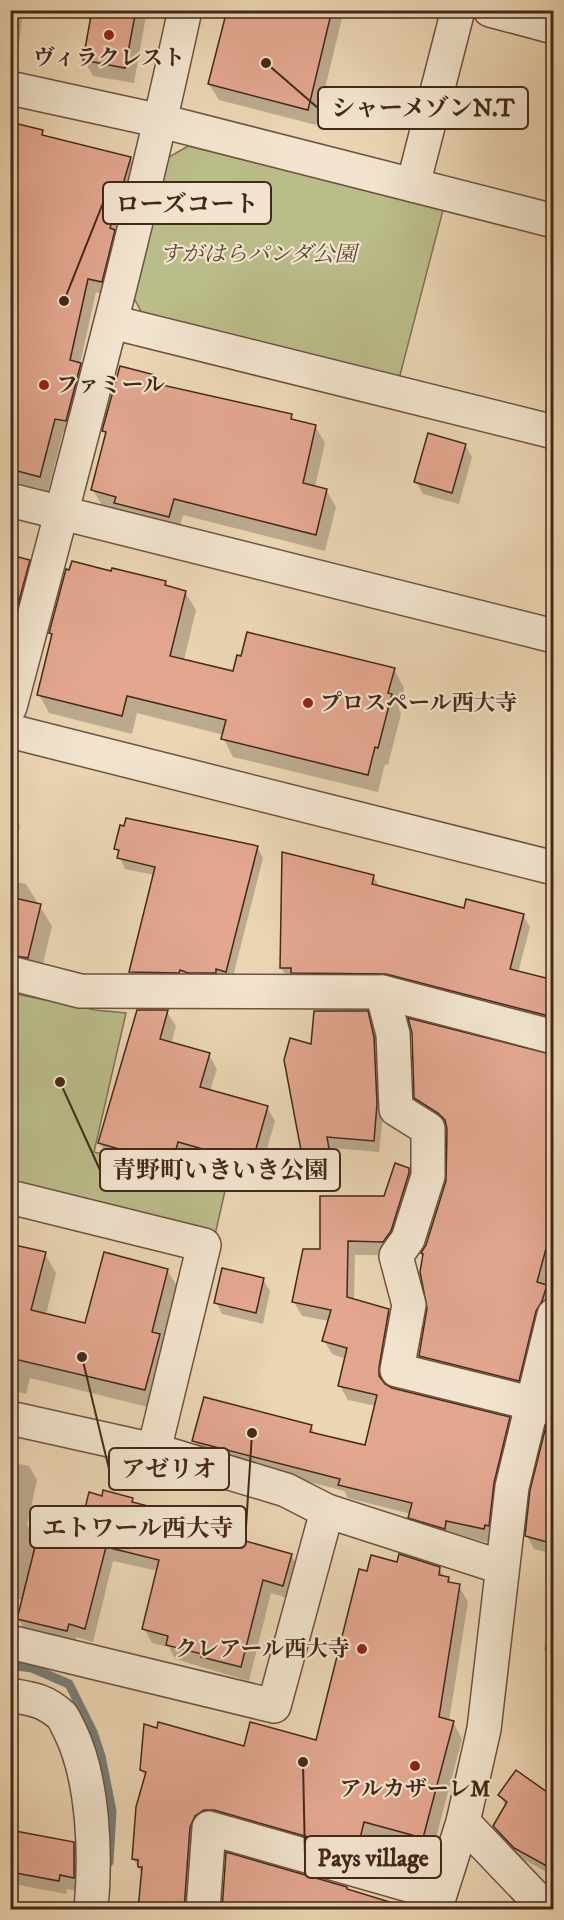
<svg xmlns="http://www.w3.org/2000/svg" width="564" height="1920" viewBox="0 0 564 1920" font-family="'IM FELL DW Pica','Noto Serif JP',serif">
<style>
.green{fill:#babc8a;stroke:#807252;stroke-width:1.5}
.shadow{fill:#0003}
.lines{fill:none;stroke-linecap:round;stroke-linejoin:round}
.stream{stroke:#7a7d79;stroke-width:9}
.building{fill:#e3a790;stroke:#45281a;stroke-width:1.5}
.minor-casing{stroke:#6e5340;stroke-width:36}
.tertiary-casing{stroke:#6e5340;stroke-width:36}
.minor{stroke:#f2e4ce;stroke-width:33}
.tertiary{stroke:#f2e4ce;stroke-width:33}
.poi-dot{fill:#8f2418;stroke:#f2e4ce;stroke-width:2}
.labels{text-anchor:middle;dominant-baseline:central;stroke-width:4.5;stroke-linejoin:round;paint-order:stroke}
.poi-label{font-size:22px;font-weight:bold;fill:#45281a;stroke:#f2e4ce}
.park-label{font-size:22px;font-style:italic;fill:#5c4630;stroke:#f2e4ce}
.leader{fill:none;stroke:#45281a;stroke-width:2}
.callout-dot{fill:#45281a;stroke:#f2e4ce;stroke-width:2}
.callout{fill:#f2e4ce;stroke:#45281a;stroke-width:2}
.callout-label{font-size:24px;text-anchor:middle;font-weight:bold;fill:#45281a}
</style>
<rect width="100%" height="100%" fill="#ebd5b3"/>
<filter id="stains"><feTurbulence type="fractalNoise" baseFrequency=".00333" numOctaves="4"/><feColorMatrix values="0 0 0 0 .2 0 0 0 0 .09 0 0 0 0 .02 0 0 0 .5 -.17"/></filter>
<radialGradient id="worn" r=".72"><stop offset=".6" stop-color="#630" stop-opacity="0"/><stop offset="1" stop-color="#630" stop-opacity=".3"/></radialGradient>
<g class="green">
<path d="M188 146 443 210 399 379 143 315 130 291 164 160Z"/>
<path d="M11 993 95 1010 126 1013 94 1152 227 1182 215 1235 11 1187Z"/>
</g>
<g class="shadow">
<path d="M10 10H23L19 45 12 78Z"/>
<path d="M94 10H147L134 83 93 76 84 60Z"/>
<path d="M228 10H344L316 125 219 100 209 84Z"/>
<path d="M10 123 42 132 45 137 130 158 139 172 109 296 96 292 80 364 88 379 74 435 63 432 48 491 14 482 13 487 10 486Z"/>
<path d="M154 376 160 386 291 416 294 421 315 426 325 443 315 487 326 490 336 507 325 551 183 515 178 533 103 507 93 490 107 436 104 431Z"/>
<path d="M465 445 472 457 459 504 423 494 416 482Z"/>
<path d="M29 561 37 576 29 606 10 601Z"/>
<path d="M112 573 165 583 168 588 185 592 196 610 184 660 234 673 394 669 404 688 399 709 401 714 388 765 385 764 378 792 233 757 223 738 224 735 137 713 132 734 49 713 39 694Z"/>
<path d="M10 799 14 804 12 812 20 826 12 860Z"/>
<path d="M257 847 263 858 232 981 137 983 131 972 155 875 125 869 116 848Z"/>
<path d="M373 876 380 887 465 910 523 915 530 927 518 973 554 981V1027L288 979 281 968Z"/>
<path d="M10 881 26 884 52 926 42 968 10 961Z"/>
<path d="M167 1012 176 1026 171 1044 209 1055 217 1069 210 1091 267 1107 275 1121 259 1177 186 1156 180 1177 108 1157 100 1143Z"/>
<path d="M367 1012 373 1024 380 1049 383 1116 379 1152 332 1148 338 1183 314 1188 307 1177 286 1060Z"/>
<path d="M554 1057V1298L526 1393 428 1369 420 1356 429 1308 427 1245 447 1182 448 1129 447 1126 424 1111 416 1098Z"/>
<path d="M408 1169 416 1183 391 1255H355L354 1301 388 1311 396 1324 386 1387 509 1419 517 1433 491 1543 454 1534 453 1542 418 1531 410 1517 411 1514 348 1498 344 1491 202 1454 194 1440 311 1426 316 1435 366 1447 376 1406 348 1400 340 1386 346 1359 332 1354 324 1340 329 1321 302 1316 294 1302 322 1251 385 1198Z"/>
<path d="M10 1245 45 1254 56 1273 46 1315 86 1325 167 1270 179 1289 156 1409 30 1378 26 1394 10 1390Z"/>
<path d="M263 1279 270 1291 263 1324 222 1314 216 1302Z"/>
<path d="M554 1428V1554L534 1549 527 1536Z"/>
<path d="M10 1462 29 1466 37 1480 27 1526 80 1539 103 1497 132 1499 135 1504 218 1525 225 1537 291 1555 299 1569 291 1599 271 1593 249 1681 175 1659 169 1647 152 1643 144 1629 158 1571 113 1561 93 1642 76 1637 75 1645 27 1633 18 1619 23 1600 10 1597Z"/>
<path d="M398 1564 439 1568 444 1577 448 1578 452 1585 459 1586 468 1602 449 1721 453 1722 462 1739 432 1853 373 1838 366 1866 224 1826 194 1910H138L143 1875 133 1859 146 1778 141 1770 245 1748 317 1741 368 1573Z"/>
<path d="M554 1612V1662L544 1649Z"/>
<path d="M554 1672V1705L548 1695Z"/>
<path d="M500 1795 554 1799V1876L521 1858 501 1837 495 1826 506 1807Z"/>
<path d="M10 1837 73 1843 81 1857V1892L67 1889 66 1894 19 1885 13 1910H10Z"/>
<path d="M348 1891 411 1910H223Z"/>
</g>
<g class="lines">
<path class="stream" d="M10 1665 32 1668 69 1684 93 1732 101 1756 112 1811 109 1862"/>
</g>
<g class="building">
<path d="M92 10H136L125 68 83 60Z"/>
<path d="M227 10H332L308 110 208 84Z"/>
<path d="M10 122 43 130 42 135 131 157 110 228 115 230 102 282 88 279 70 360 81 363 66 421 55 419 40 477 10 469Z"/>
<path d="M120 366 155 375 153 383 292 414 291 419 316 425 303 483 327 489 316 535 174 499 169 517 114 503 116 497 91 490 106 432 102 431Z"/>
<path d="M428 433 466 444 452 493 414 482Z"/>
<path d="M10 555 30 560 13 623H10Z"/>
<path d="M72 561 111 571 112 568 166 581 165 585 186 591 170 656 233 671 237 655 241 656 247 632 395 668 388 693 392 694 378 748 375 747 368 775 221 739 226 720 127 696 122 716 37 695 52 634 49 633 66 569 69 570Z"/>
<path d="M126 818 258 846 226 972 216 969V973H188L180 970 179 973 129 972 155 867 117 858 119 850 114 849 120 825 124 826Z"/>
<path d="M282 852 374 875 372 884 464 908 466 899 524 914 510 969 554 980V997L549 1016 386 974 291 973V968H280Z"/>
<path d="M10 897 41 904 28 958 10 955Z"/>
<path d="M137 1010H168L160 1039 210 1053 200 1087 268 1106 252 1163 178 1142 172 1164 98 1143Z"/>
<path d="M314 1011H368L374 1037 377 1104 374 1141 327 1137 333 1172 306 1177 284 1060 290 1038 311 1044Z"/>
<path d="M408 1018 554 1055V1219L537 1282 547 1285 542 1301 536 1311 519 1381 419 1356 427 1308 420 1272 423 1254 421 1253 426 1245 446 1181 447 1129 445 1120 438 1113 414 1098 412 1033Z"/>
<path d="M395 1163 409 1168V1173L391 1231 383 1242 348 1241 347 1297 389 1309 379 1367V1376L385 1384 392 1388 510 1417 494 1483 489 1526 485 1525 484 1529 446 1521 445 1529 408 1518 412 1503 338 1485 340 1479 192 1441 204 1397 312 1425 310 1432 365 1445 377 1395 338 1386 347 1348 322 1341 331 1310 292 1302 303 1249H320V1196H384Z"/>
<path d="M10 1244 46 1252 31 1310 85 1323 104 1252 168 1269 152 1332 160 1334 145 1390 10 1358Z"/>
<path d="M222 1268 264 1278 256 1313 214 1303Z"/>
<path d="M546 1426 554 1427V1544L525 1536 530 1490Z"/>
<path d="M103 1490 133 1498 132 1502 219 1524 217 1533 292 1554 283 1586 263 1580 241 1667 201 1657 202 1654 166 1645 168 1636 142 1629 159 1560 106 1547 85 1629 69 1624 67 1631 17 1619 40 1527 78 1537 89 1492 102 1496Z"/>
<path d="M399 1554 440 1567 439 1575 449 1577 448 1582 460 1584 439 1717 454 1721 423 1838 364 1822 357 1851 214 1810H204L195 1816 190 1827 184 1910H138L142 1867H138V1860L132 1859 136 1807 146 1772 140 1770 144 1724 157 1728 158 1722 244 1746 250 1722 316 1740 359 1569 367 1571 371 1555 397 1562Z"/>
<path d="M516 1770 554 1797V1870L514 1848 493 1826 507 1802 498 1795Z"/>
<path d="M10 1830 74 1842V1878L60 1875 59 1881 10 1872Z"/>
<path d="M226 1852 347 1887V1889L393 1903 392 1910H222Z"/>
</g>
<g class="lines">
<defs>
<g id="minor">
<path d="M490 10 554 27"/>
<path d="M10 88 161 121 554 221"/>
<path d="M413 185 458 10"/>
<path d="M112 322 554 432"/>
<path d="M10 500 554 636"/>
<path d="M10 707C71 476 134 245 185 10"/>
<path d="M10 973 80 991 382 992 554 1037"/>
<path d="M382 992 393 1034 396 1109 428 1129V1176L408 1239 396 1256 409 1305 397 1370 554 1409"/>
<path d="M10 1197 204 1245 154 1450"/>
<path d="M10 1418 154 1450 286 1490 327 1511 501 1567"/>
<path d="M10 1642 274 1706 327 1511"/>
<path d="M10 1695C32 1699 44 1700 61 1715 65 1719 67 1726 70 1731 94 1780 96 1856 91 1910"/>
<path d="M463 1822 547 1910"/>
<path d="M203 1910 209 1828 440 1894"/>
<path d="M435 1910 463 1822 484 1729 512 1487 554 1315"/>
</g>
<path id="tertiary" d="M10 731 554 868"/>
</defs>
<use href="#minor" class="minor-casing"/>
<use href="#tertiary" class="tertiary-casing"/>
<use href="#minor" class="minor"/>
<use href="#tertiary" class="tertiary"/>
</g>
<g class="poi-dot">
<circle cx="109" cy="35" r="6"/>
<circle cx="44" cy="385" r="6"/>
<circle cx="308" cy="703" r="6"/>
<circle cx="362" cy="1649" r="6"/>
<circle cx="415" cy="1766" r="6"/>
</g>
<g class="labels">
<g class="poi-label">
<text x="109" y="58">ヴィラクレスト</text>
<text x="56" y="385" text-anchor="start">ファミール</text>
<text x="320" y="703" text-anchor="start">プロスペール西大寺</text>
<text x="350" y="1649" text-anchor="end">クレアール西大寺</text>
<text x="415" y="1789">アルカザーレM</text>
</g>
<g class="park-label">
<text x="258" y="254">すがはらパンダ公園</text>
</g>
</g>
<path class="leader" d="M266 63L318 108M64 301L103 203M60 1082L100 1170M82 1357L109 1469M252 1433L246 1527M303 1762L305 1857"/>
<g class="callout-dot">
<circle cx="266" cy="63" r="6"/>
<circle cx="64" cy="301" r="6"/>
<circle cx="60" cy="1082" r="6"/>
<circle cx="82" cy="1357" r="6"/>
<circle cx="252" cy="1433" r="6"/>
<circle cx="303" cy="1762" r="6"/>
</g>
<g class="callout">
<rect x="318" y="87" width="210" height="42" rx="6"/>
<rect x="103" y="182" width="168" height="42" rx="6"/>
<rect x="100" y="1149" width="240" height="42" rx="6"/>
<rect x="109" y="1448" width="120" height="42" rx="6"/>
<rect x="30" y="1506" width="216" height="42" rx="6"/>
<rect x="305" y="1836" width="136" height="42" rx="6"/>
</g>
<g class="callout-label">
<text x="423" y="116">シャーメゾンN.T</text>
<text x="187" y="212">ローズコート</text>
<text x="220" y="1178">青野町いきいき公園</text>
<text x="169" y="1477">アゼリオ</text>
<text x="138" y="1536">エトワール西大寺</text>
<text x="373" y="1866">Pays village</text>
</g>
<rect width="564" height="1920" fill="none" stroke="#ebd5b3" stroke-width="36"/>
<rect x="12" y="12" width="540" height="1896" fill="none" stroke="#45281a" stroke-width="3"/>
<rect x="18" y="18" width="528" height="1884" fill="none" stroke="#45281a" stroke-width="1.5"/>
<rect width="100%" height="100%" filter="url(#stains)"/>
<rect width="100%" height="100%" fill="url(#worn)"/>
</svg>
